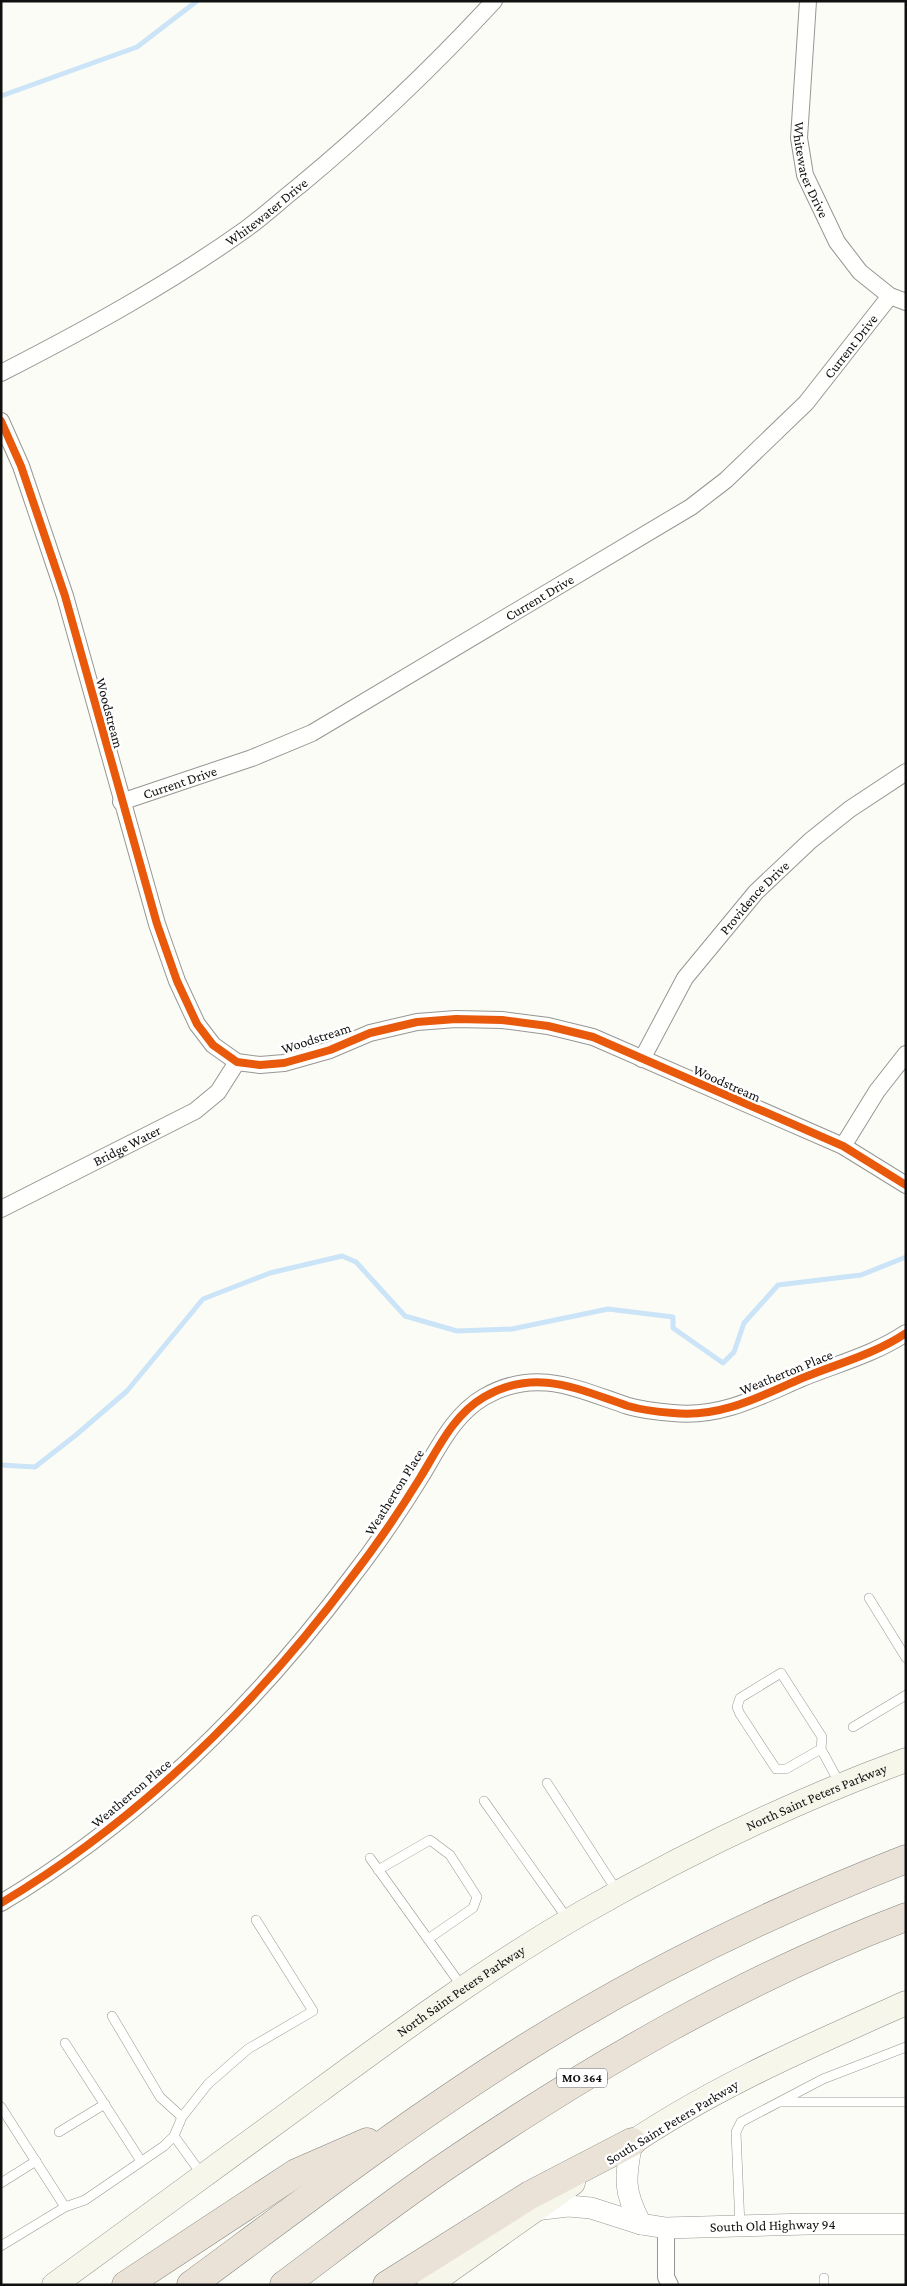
<svg xmlns="http://www.w3.org/2000/svg" width="907" height="2286" viewBox="0 0 907 2286" font-family="'Crimson Pro',serif">
<style>
.lines{fill:none;stroke-linecap:round;stroke-linejoin:round}
.stream{stroke:#cbe4f7;stroke-width:5}
.service-casing{stroke:#969694;stroke-width:10}
.minor-casing{stroke:#969694;stroke-width:18}
.tertiary-casing{stroke:#969694;stroke-width:22}
.secondary-casing{stroke:#8d8d8a;stroke-width:25}
.motorway-casing{stroke:#848481;stroke-width:29}
.service{stroke:#fffffe;stroke-width:9}
.minor{stroke:#fffffe;stroke-width:16}
.tertiary{stroke:#fffffe;stroke-width:21}
.secondary{stroke:#f6f6eb;stroke-width:24}
.motorway{stroke:#ebe2d7;stroke-width:28}
.cycleway-casing{stroke:#fff;stroke-width:11}
.cycleway{stroke:#e8590c;stroke-width:8}
.labels{text-anchor:middle;dominant-baseline:central;stroke-width:5;stroke-linejoin:round;paint-order:stroke}
.shield{fill:#fff;stroke:#585858;stroke-width:1}
.shield-label{font-size:12px;font-weight:bold;fill:#101010}
.street-label{font-size:14px;fill:#101010;stroke:#fff}
</style>
<rect width="100%" height="100%" fill="#fcfcf6"/>
<g class="lines">
<g class="stream">
<path d="M1 96 137 47 197 1"/>
<path d="M1 1465 35 1467 76 1435 127 1391 203 1299 270 1273 342 1256 356 1262 405 1316 457 1331 512 1329 608 1309 673 1317V1328L723 1363 734 1352 744 1323 778 1285 861 1275 906 1257"/>
</g>
<defs>
<g id="service">
<path d="M869 1598 906 1658"/>
<path d="M853 1727 906 1695"/>
<path d="M821 1749 786 1769H776L740 1714 737 1707 740 1698 781 1673 822 1737 821 1749 840 1784"/>
<path d="M547 1783 617 1891"/>
<path d="M484 1801 569 1921"/>
<path d="M370 1858 463 1988"/>
<path d="M378 1870 430 1840 450 1855 477 1897 473 1908 428 1939"/>
<path d="M112 2016 160 2097 182 2117"/>
<path d="M65 2043 141 2161"/>
<path d="M781 2102H906"/>
<path d="M1 2107 65 2207"/>
<path d="M59 2132 105 2104"/>
<path d="M174 2136 203 2176"/>
<path d="M1 2183 36 2161"/>
<path d="M740 2226 736 2132 741 2122 823 2079 906 2047"/>
<path d="M1 2246 65 2207 85 2200 164 2146 174 2136 182 2117 208 2084 248 2049 313 2011 256 1920"/>
<path d="M824 2278V2285"/>
</g>
<g id="minor">
<path id="s1" d="M808 1 799 138 805 175 837 242 860 272 890 296 906 302"/>
<path id="s2" d="M1 373C85 330 169 284 246 229 264 216 281 200 299 186 368 129 433 67 494 1"/>
<path d="M1 421 21 466 65 596 157 924 177 981 197 1024 213 1045 237 1062 260 1065 284 1063 330 1050 370 1033 417 1022 456 1019 502 1020 548 1026 593 1037 843 1146 906 1185"/>
<path id="s3" d="M121 802 252 758 312 733 691 507 726 480 806 403 890 296"/>
<path id="s4" d="M642 1059 685 978 756 892 810 841 850 809 906 772"/>
<path d="M843 1146 877 1091 906 1054"/>
<path id="s5" d="M1 1209 195 1111 218 1092 237 1062"/>
<path d="M1 1903C138 1821 255 1706 351 1578 376 1546 399 1512 420 1478 438 1449 453 1415 484 1397 536 1367 577 1389 628 1406 642 1410 659 1412 673 1413 720 1418 759 1397 800 1379 836 1364 873 1355 906 1333"/>
<path d="M666 2228V2277L670 2285"/>
</g>
<g id="tertiary">
<path d="M632 2142C625 2178 623 2191 641 2224"/>
<path id="s6" d="M535 2210 568 2206 591 2208 641 2224 666 2228 808 2224H906"/>
</g>
<g id="secondary">
<path d="M617 2153C705 2091 807 2047 906 2003"/>
<path id="s7" d="M54 2285C140 2222 225 2160 311 2097 399 2032 487 1968 582 1913 685 1854 794 1801 906 1760"/>
<path d="M429 2285 573 2183"/>
</g>
<g id="motorway">
<path d="M126 2285 296 2173 367 2142"/>
<path d="M191 2285C298 2206 404 2125 516 2054 639 1976 770 1912 906 1859"/>
<path d="M284 2285C339 2244 394 2201 452 2162 594 2066 744 1978 906 1917"/>
<path d="M387 2285 530 2195 632 2142"/>
</g>
</defs>
<use href="#service" class="service-casing"/>
<use href="#minor" class="minor-casing"/>
<use href="#tertiary" class="tertiary-casing"/>
<use href="#secondary" class="secondary-casing"/>
<use href="#motorway" class="motorway-casing"/>
<use href="#service" class="service"/>
<use href="#minor" class="minor"/>
<use href="#tertiary" class="tertiary"/>
<use href="#secondary" class="secondary"/>
<use href="#motorway" class="motorway"/>
<defs>
<g id="cycleway">
<path d="M1 421 21 466 65 596 157 924 177 981 197 1024 213 1045 237 1062 260 1065 284 1063 330 1050 370 1033 417 1022 456 1019 502 1020 548 1026 593 1037 843 1146 906 1185"/>
<path d="M1 1903C138 1821 255 1706 351 1578 376 1546 399 1512 420 1478 438 1449 453 1415 484 1397 536 1367 577 1389 628 1406 642 1410 659 1412 673 1413 720 1418 759 1397 800 1379 836 1364 873 1355 906 1333"/>
</g>
</defs>
<use href="#cycleway" class="cycleway-casing"/>
<use href="#cycleway" class="cycleway"/>
</g>
<g class="labels">
<rect class="shield" x="557" y="2068.5" width="50" height="19" rx="4"/>
<g class="shield-label">
<text x="582" y="2078">MO 364</text>
</g>
<g class="street-label">
<text stroke="none"><textPath href="#s1" startOffset="171">Whitewater Drive</textPath></text>
<text stroke="none"><textPath href="#s2" startOffset="311">Whitewater Drive</textPath></text>
<text stroke="none"><textPath href="#s3" startOffset="872">Current Drive</textPath></text>
<text stroke="none"><textPath href="#s3" startOffset="468">Current Drive</textPath></text>
<text transform="translate(110 713) rotate(75)">Woodstream</text>
<text stroke="none"><textPath href="#s3" startOffset="62">Current Drive</textPath></text>
<text stroke="none"><textPath href="#s4" startOffset="198">Providence Drive</textPath></text>
<text transform="translate(316 1038) rotate(-18)">Woodstream</text>
<text transform="translate(727 1083) rotate(24)">Woodstream</text>
<text stroke="none"><textPath href="#s5" startOffset="141">Bridge Water</textPath></text>
<text transform="translate(786 1372) rotate(-22)">Weatherton Place</text>
<text transform="translate(394 1492) rotate(-58)">Weatherton Place</text>
<text transform="translate(131 1793) rotate(-40)">Weatherton Place</text>
<text stroke="none"><textPath href="#s7" startOffset="908">North Saint Peters Parkway</textPath></text>
<text stroke="none"><textPath href="#s7" startOffset="502">North Saint Peters Parkway</textPath></text>
<text transform="translate(672 2122) rotate(-31)">South Saint Peters Parkway</text>
<text stroke="none"><textPath href="#s6" startOffset="241">South Old Highway 94</textPath></text>
</g>
</g>
<rect width="907" height="2286" fill="none" stroke="#101010" stroke-width="5"/>
</svg>
